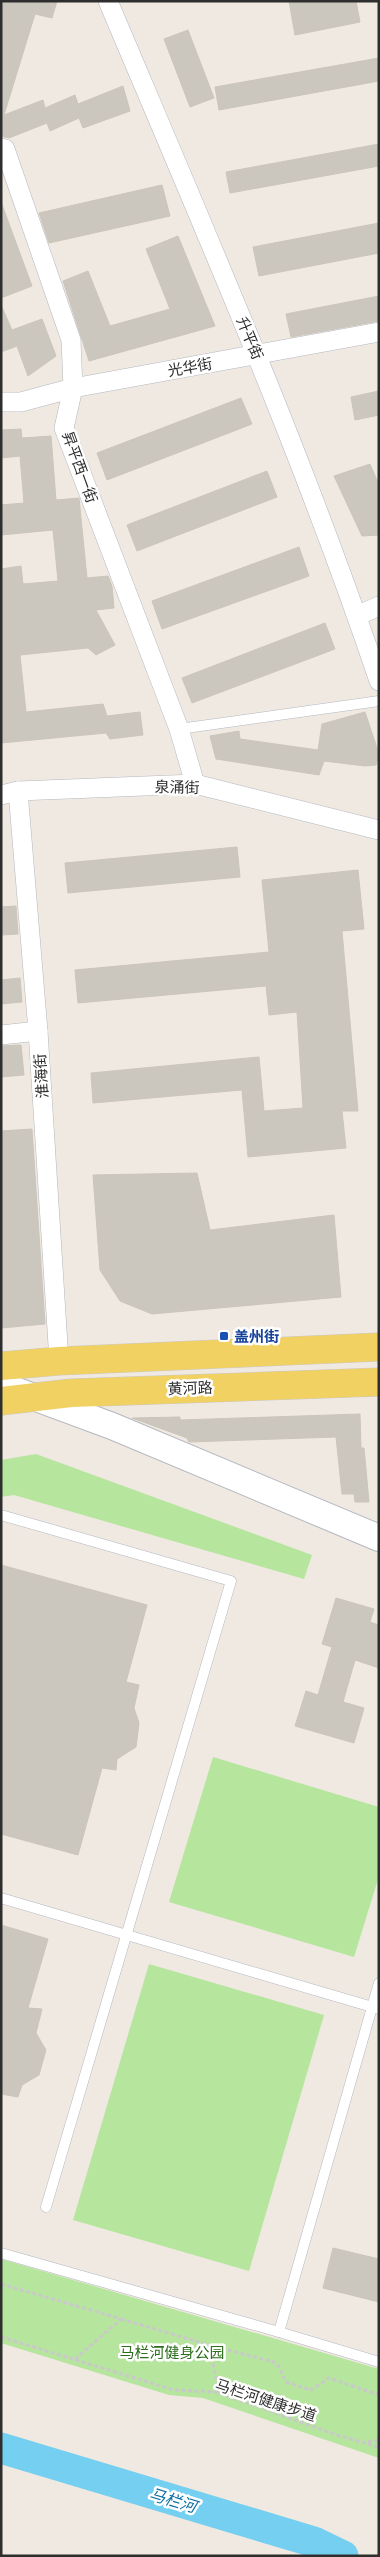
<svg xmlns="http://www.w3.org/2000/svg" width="380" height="2557" viewBox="0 0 380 2557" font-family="Mulish,'Noto Sans SC',sans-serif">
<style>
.green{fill:#b6e59e}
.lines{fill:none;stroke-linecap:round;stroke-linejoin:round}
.river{stroke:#75cff0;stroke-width:31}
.building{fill:#cbc7bf;stroke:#cbc5ba}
.lane-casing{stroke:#b4b7c1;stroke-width:11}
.street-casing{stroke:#b4b7c1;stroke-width:20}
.secondary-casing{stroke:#b4b7c1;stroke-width:28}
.primary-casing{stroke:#c9c9c9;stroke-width:29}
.path{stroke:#c9c9c9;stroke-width:3;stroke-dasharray:4 2.5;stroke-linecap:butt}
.lane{stroke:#fff;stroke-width:10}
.street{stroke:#fff;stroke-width:19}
.secondary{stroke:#fff;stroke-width:26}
.primary{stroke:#f2d163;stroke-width:28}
.transit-dot{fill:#1a4fb4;stroke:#fff;stroke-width:2}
.labels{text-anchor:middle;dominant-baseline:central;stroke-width:5;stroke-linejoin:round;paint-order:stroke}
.street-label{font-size:15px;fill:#2e2e2e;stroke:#fff}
.transit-label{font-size:15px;font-weight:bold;fill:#164399;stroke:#fff;text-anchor:start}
.park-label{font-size:15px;fill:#2c6e1b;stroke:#fff}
.water-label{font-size:16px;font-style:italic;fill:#0d6fa3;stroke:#fff}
</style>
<rect width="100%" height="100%" fill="#efe9e1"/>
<g class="green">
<path d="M36 1454 312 1555 304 1579 14 1495 1 1497V1460Z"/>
<path d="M213 1757 379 1807V1876L354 1957 169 1902Z"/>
<path d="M149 1964 324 2015 249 2271 73 2220Z"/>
<path d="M1 2259 379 2369V2458L203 2398 169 2395 1 2343Z"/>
</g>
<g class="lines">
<path class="river" d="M1 2448 314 2542 343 2556"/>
</g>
<g class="building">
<path d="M1 1H57L52 18 35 14 4 115 43 100 45 108 75 95 78 104 123 86 130 111 83 128 79 118 50 131 47 123 9 138 1 136V117L3 116 1 115Z"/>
<path d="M289 1H356L360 22 295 35Z"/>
<path d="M188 30 214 98 190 107 164 39Z"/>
<path d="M379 58V81L219 110 215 87Z"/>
<path d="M379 144V166L230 193 226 172Z"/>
<path d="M162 185 170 216 49 243 39 213Z"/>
<path d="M1 202 32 286 1 298Z"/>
<path d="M379 223V253L259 276 253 247Z"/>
<path d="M178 236 215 326 89 361 63 281 88 271 110 326 170 309 146 249Z"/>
<path d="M379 296V321L291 337 286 314Z"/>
<path d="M1 305 12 330 42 319 56 356 28 376 17 346 1 352Z"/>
<path d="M379 391V415L355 420 351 397Z"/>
<path d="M241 398 252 424 107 480 97 453Z"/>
<path d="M21 429 22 438 51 436 56 500 79 498 87 578 108 576 112 586 114 608 96 610 115 645 96 655 88 648 20 655 26 712 103 704 107 716 140 712 143 735 110 739 106 733 1 743V569L21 566 23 584 58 581 53 530 1 535V505L24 503 20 456 1 458V430Z"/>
<path d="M370 464 379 485V535L362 536 334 476Z"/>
<path d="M267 471 277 497 137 551 127 525Z"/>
<path d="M299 547 309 576 162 629 152 601Z"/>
<path d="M325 623 335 649 192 703 182 678Z"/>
<path d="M365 712 379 754 376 765 365 766 324 761 319 775 216 759 210 736 239 731 240 739 318 750 322 724Z"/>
<path d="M237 847 240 877 68 893 65 863Z"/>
<path d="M358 870 364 929 342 931 358 1111H342L346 1148 248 1157 242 1090 93 1103 91 1073 259 1057 264 1111 303 1108 297 1012 269 1015 266 986 78 1003 75 970 269 952 262 880Z"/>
<path d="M16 906 18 934 1 935V907Z"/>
<path d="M20 978 22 1002 1 1004V980Z"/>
<path d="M21 1045 24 1075 1 1077V1046Z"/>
<path d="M32 1129 45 1324 1 1328V1131Z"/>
<path d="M197 1173 210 1230 334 1215 341 1297 152 1314 120 1301 100 1270 93 1175Z"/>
<path d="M360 1414 361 1448H364L369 1502H355L354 1494H342L336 1437 189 1442 187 1438 132 1418 180 1417V1420Z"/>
<path d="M1 1565 147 1605 126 1682 139 1685 134 1708 139 1723 136 1747 117 1759 116 1770 102 1768 78 1855 1 1834Z"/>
<path d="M336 1598 374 1609 370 1622 379 1625V1668L355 1660 343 1702 364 1708 354 1743 295 1726 306 1691 318 1695 332 1647 322 1644Z"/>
<path d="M1 1925 48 1939 28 2008 42 2009 36 2033 46 2050 39 2075 22 2085 18 2097 1 2094Z"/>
<path d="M333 2248 379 2259V2302L323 2288Z"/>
</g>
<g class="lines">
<defs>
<g id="lane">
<path d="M179 729 379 701"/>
<path d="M1 1515 231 1581 46 2207"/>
<path d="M1 1898 379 2009"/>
<path d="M1 2253 279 2332 379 1983"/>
<path d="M279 2332 379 2362"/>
</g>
<g id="street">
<path d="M108 1C203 226 301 450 379 681"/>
<path d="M1 148 5 149 71 340 73 388 64 428 179 729 195 784"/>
<path d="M1 402H21L73 388 379 332"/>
<path d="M357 616 379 606"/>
<path d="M18 791 38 1031 59 1361"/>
<path d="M1 795 18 791 195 784 379 830"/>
<path d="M1 1035 38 1031"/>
</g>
<path id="secondary" d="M1 1385 112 1426 379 1538"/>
<g id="primary">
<path d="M1 1366 59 1361 379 1347"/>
<path d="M1 1401 71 1393 379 1382"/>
</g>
</defs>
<use href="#lane" class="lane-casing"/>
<use href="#street" class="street-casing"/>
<use href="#secondary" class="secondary-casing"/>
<use href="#primary" class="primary-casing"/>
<g class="path">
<path d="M1 2284 121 2319 74 2360"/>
<path d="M121 2319 209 2345 219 2393"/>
<path d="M1 2337 174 2390 216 2392 337 2435 379 2447"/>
<path d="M209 2345 277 2363 286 2382 311 2390 329 2378 379 2395"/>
<path d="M368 2442 379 2440"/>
</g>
<use href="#lane" class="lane"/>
<use href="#street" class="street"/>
<use href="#secondary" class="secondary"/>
<use href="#primary" class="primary"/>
</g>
<rect class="transit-dot" x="219" y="1331" width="10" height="10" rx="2.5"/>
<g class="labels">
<g class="street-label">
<text transform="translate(250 338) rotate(67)">升平街</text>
<text transform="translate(190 367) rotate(-10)">光华街</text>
<text transform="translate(80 467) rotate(70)">昇平西一街</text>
<text transform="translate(177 787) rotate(1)">泉涌街</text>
<text transform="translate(41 1076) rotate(-94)">淮海街</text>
<text transform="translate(190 1388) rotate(-2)">黄河路</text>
<text transform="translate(266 2400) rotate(18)">马栏河健康步道</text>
</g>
<g class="transit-label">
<text x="234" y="1336">盖州街</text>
</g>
<g class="park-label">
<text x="172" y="2352">马栏河健身公园</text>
</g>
<g class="water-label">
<text transform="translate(173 2500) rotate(17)">马栏河</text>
</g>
</g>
<rect width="380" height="2557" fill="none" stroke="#2e2e2e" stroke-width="5"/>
</svg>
